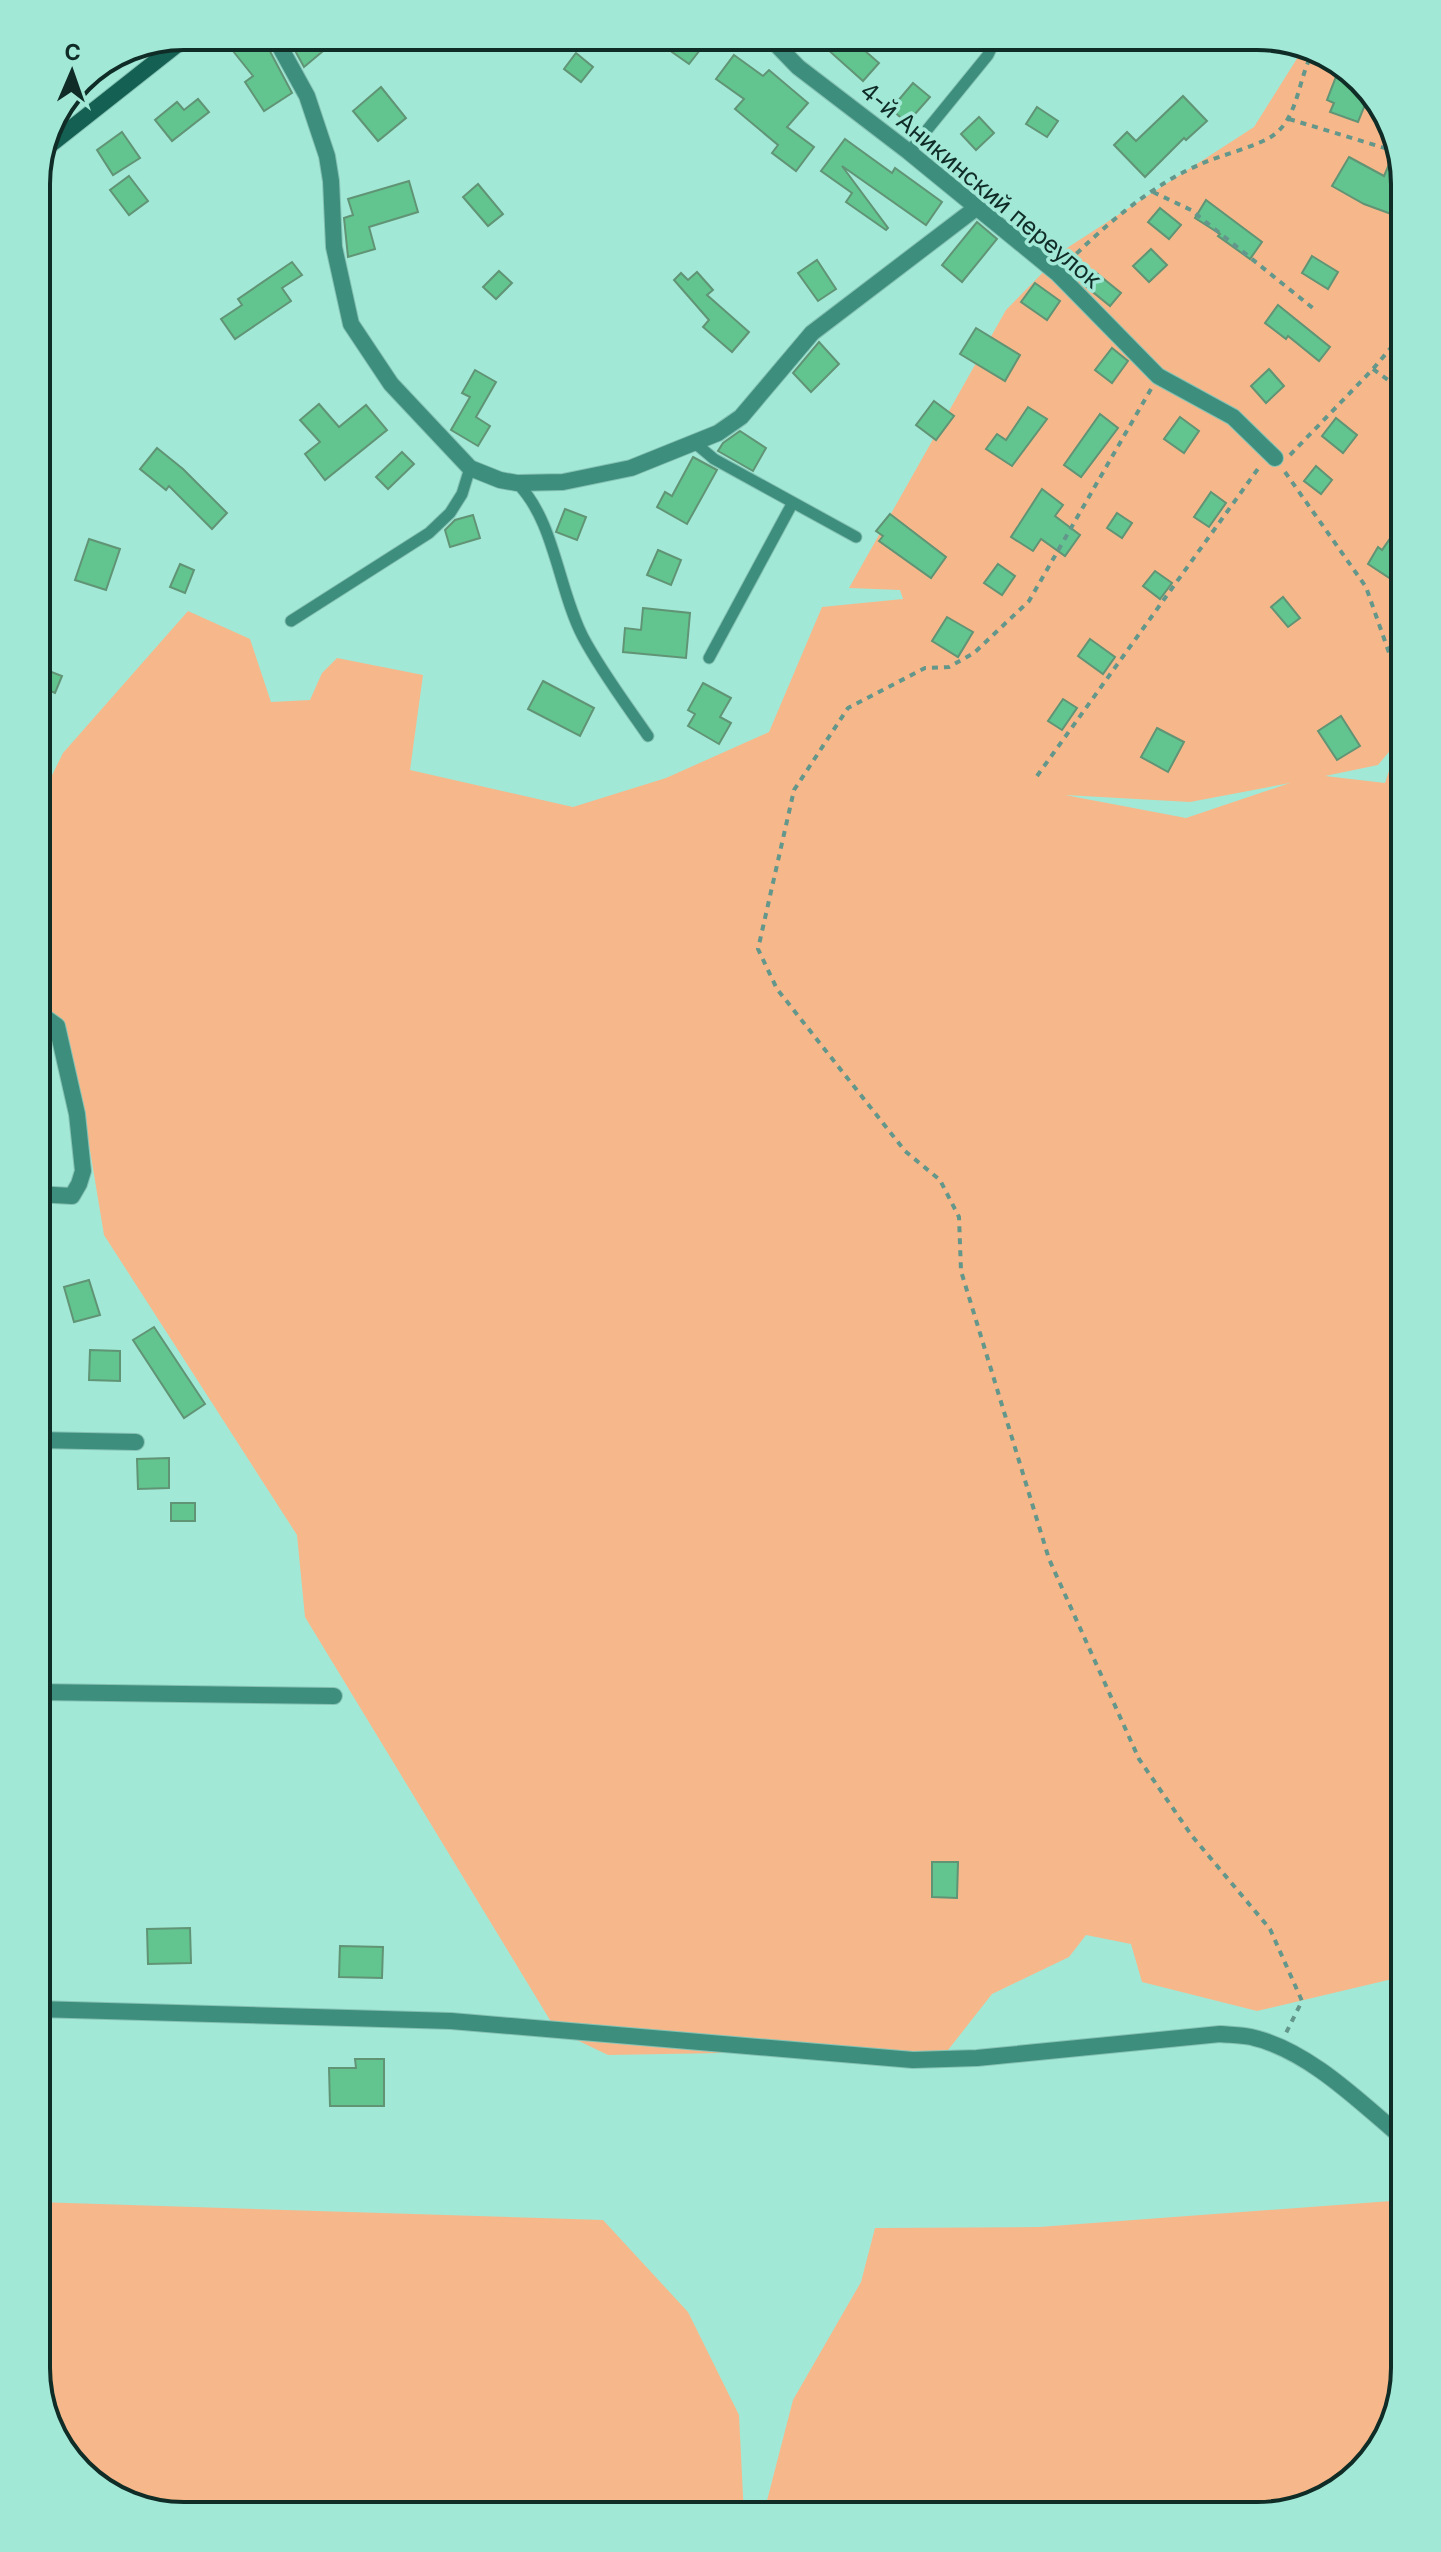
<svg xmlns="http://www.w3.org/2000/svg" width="1441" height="2552" viewBox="0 0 1441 2552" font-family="Inter,sans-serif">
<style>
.green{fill:#f6b88a;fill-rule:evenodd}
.building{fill:#62c58f;stroke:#609475;stroke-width:2}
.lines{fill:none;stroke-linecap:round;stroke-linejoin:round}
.lane-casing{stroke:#85c2b4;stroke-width:13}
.street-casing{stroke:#85c2b4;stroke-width:18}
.secondary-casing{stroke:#85c2b4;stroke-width:18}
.path{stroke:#63978b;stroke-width:4;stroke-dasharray:6 6;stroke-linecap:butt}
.lane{stroke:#3e8e7d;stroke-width:11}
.street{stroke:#3e8e7d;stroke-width:16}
.secondary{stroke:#146153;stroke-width:16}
.labels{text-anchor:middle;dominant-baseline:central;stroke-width:7;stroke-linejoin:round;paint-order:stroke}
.street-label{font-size:24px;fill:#0f2c26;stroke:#a2e8d7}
.rim{fill:none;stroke:#0f2c26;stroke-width:4}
</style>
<rect width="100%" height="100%" fill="#a2e8d7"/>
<g class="green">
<path d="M1303 49 1340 61 1390 119 1405 184V1976L1257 2011 1142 1982 1131 1944 1086 1935 1069 1957 992 1994 941 2059 841 2051 608 2055 556 2030 305 1617 297 1535 104 1235 82 1102 36 997V808L63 753 188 611 250 639 271 702 310 700 322 673 337 658 423 675 410 770 573 807 666 778 769 732 822 607 903 599 900 590 849 588 1006 310 1067 248 1254 127ZM1399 740 1385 783 1325 776 1378 765ZM1290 783 1186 818 1065 795 1190 802Z"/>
<path d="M1405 2200V2368L1380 2450 1322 2501 1257 2516H763L793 2400 861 2282 875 2228 1039 2227Z"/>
<path d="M36 2202 603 2220 688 2312 739 2415 744 2516H175L102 2491 51 2433 36 2368Z"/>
</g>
<g class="building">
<path d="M252 36H261L264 40 292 93 264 111 245 82 253 76 233 51Z"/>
<path d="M287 36H341L304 67Z"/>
<path d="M684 36H711L689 64 672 52Z"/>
<path d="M836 36H848L879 63 863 81 826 48Z"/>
<path d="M576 53 593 67 581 82 564 69Z"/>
<path d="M734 55 763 76 769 70 808 103 787 127 814 147 796 171 772 153 778 145 735 109 744 99 716 79Z"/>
<path d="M1337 74 1358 82 1369 95 1358 122 1330 112 1334 103 1327 100Z"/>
<path d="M913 83 930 97 907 123 891 109Z"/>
<path d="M381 87 406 118 378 141 353 111Z"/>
<path d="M1183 96 1207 121 1186 140 1184 138 1145 177 1114 145 1127 132 1136 141Z"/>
<path d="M198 99 209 112 172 141 155 120 177 102 184 110Z"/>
<path d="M1037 107 1058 121 1047 137 1026 124Z"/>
<path d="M979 117 994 133 976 150 961 134Z"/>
<path d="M122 132 140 158 113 175 97 150Z"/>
<path d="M845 139 892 173 895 168 942 202 926 225 842 166 888 228 886 230 846 202 852 193 821 171Z"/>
<path d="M1349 157 1384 176 1390 162 1401 166 1405 184V219L1364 204 1332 186Z"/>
<path d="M129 176 148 201 129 215 110 190Z"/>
<path d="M409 181 418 212 369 227 375 249 348 257 344 218 353 215 348 199Z"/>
<path d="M478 184 503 214 488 226 463 197Z"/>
<path d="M1206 200 1262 242 1250 259 1218 236 1220 234 1195 218Z"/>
<path d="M1160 208 1181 225 1169 239 1148 222Z"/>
<path d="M977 222 997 239 962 282 942 265Z"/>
<path d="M1151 249 1167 265 1149 282 1133 266Z"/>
<path d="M1312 256 1338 272 1328 289 1302 273Z"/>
<path d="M817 260 836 289 818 301 798 273Z"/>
<path d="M292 262 302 275 282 288 291 301 235 339 221 319 242 305 238 299Z"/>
<path d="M499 271 512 283 496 299 483 287Z"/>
<path d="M1094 271 1121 293 1110 306 1083 284Z"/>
<path d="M697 272 713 290 707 295 749 332 732 352 703 327 709 320 674 280 681 273 688 280Z"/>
<path d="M1035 283 1060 301 1047 320 1021 302Z"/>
<path d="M1278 305 1330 347 1319 361 1288 336 1286 339 1265 323Z"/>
<path d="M976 328 1020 355 1005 381 960 354Z"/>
<path d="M819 342 839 364 811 392 793 373Z"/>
<path d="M1112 348 1128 361 1112 383 1095 370Z"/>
<path d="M1269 369 1284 386 1266 403 1251 386Z"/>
<path d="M475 370 496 382 476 417 490 426 478 446 451 430 470 397 462 393Z"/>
<path d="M934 401 954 416 936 440 916 425Z"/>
<path d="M319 404 339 427 366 405 387 430 325 480 305 454 320 442 300 420Z"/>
<path d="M1028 407 1047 419 1012 466 986 449 997 434 1006 440Z"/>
<path d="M1100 414 1118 428 1081 477 1064 465Z"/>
<path d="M1180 417 1199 431 1184 453 1164 439Z"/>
<path d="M1336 418 1357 435 1343 453 1322 436Z"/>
<path d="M740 431 766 448 753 471 718 451 723 443Z"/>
<path d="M157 448 183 469 227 513 212 529 169 486 166 490 140 469Z"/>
<path d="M402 452 414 464 388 489 376 477Z"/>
<path d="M693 457 717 470 687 524 657 507 665 492 672 496Z"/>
<path d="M1316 466 1332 480 1321 494 1304 481Z"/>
<path d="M1042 489 1063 505 1055 516 1080 535 1065 556 1041 539 1033 551 1011 537Z"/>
<path d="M1211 492 1226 503 1209 527 1194 517Z"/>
<path d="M565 509 586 517 577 540 556 532Z"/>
<path d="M1117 513 1132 523 1122 538 1107 528Z"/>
<path d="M890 514 946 557 931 578 879 541 883 536 876 531Z"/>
<path d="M473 515 480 538 450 547 445 530 455 520Z"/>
<path d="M1405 517V558L1391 579 1368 564 1378 547 1382 550Z"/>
<path d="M89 539 120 549 106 590 75 580Z"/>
<path d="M658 550 681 560 671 585 647 575Z"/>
<path d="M180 564 194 570 185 593 170 587Z"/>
<path d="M998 564 1015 576 1002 595 984 583Z"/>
<path d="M1155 571 1172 583 1160 599 1143 586Z"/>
<path d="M1283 597 1300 618 1288 627 1271 607Z"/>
<path d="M643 608 690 613 686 658 623 652 625 628 641 630Z"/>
<path d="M947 617 973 632 958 657 932 641Z"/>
<path d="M1090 639 1115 657 1103 674 1078 656Z"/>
<path d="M36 666 62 676 55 693 36 685Z"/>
<path d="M543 681 594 708 580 736 528 709Z"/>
<path d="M703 683 731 698 720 717 731 723 719 744 688 726 695 714 688 710Z"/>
<path d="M1063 699 1077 708 1062 730 1048 721Z"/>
<path d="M1341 716 1360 746 1337 760 1318 731Z"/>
<path d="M1157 728 1184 742 1168 772 1141 757Z"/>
<path d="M89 1280 100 1315 74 1322 64 1287Z"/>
<path d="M154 1327 205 1404 184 1418 133 1340Z"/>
<path d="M90 1350 120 1351V1381L89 1380Z"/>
<path d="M169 1458V1488L138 1489 137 1459Z"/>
<rect x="171" y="1503" width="24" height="18"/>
<path d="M932 1862H958L957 1898 932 1897Z"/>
<path d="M190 1928 191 1963 148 1964 147 1929Z"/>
<path d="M340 1946 383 1947 382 1978 339 1977Z"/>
<path d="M355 2059H384V2106H330L329 2068H356Z"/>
</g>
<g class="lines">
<defs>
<g id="lane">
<path d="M909 152 988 55 997 36"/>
<path d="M695 443 714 459 856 537"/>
<path d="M517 483C555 521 558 589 583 637 601 671 626 704 648 736"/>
<path d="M291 621 429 533 450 513 462 494 470 468"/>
<path d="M709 658 792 504"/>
</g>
<g id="street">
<path d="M274 36 307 96 327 156 331 181 334 247 351 324 391 384 470 468 500 480 517 483 563 482 631 468 718 433 741 417 812 333 976 208"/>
<path d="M768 36 798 67 909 152 1057 273 1158 376 1233 417 1275 458"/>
<path d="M36 1194 72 1196 79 1184 83 1171 77 1114 57 1026 36 1011"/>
<path d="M36 1440 136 1442"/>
<path d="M36 1692 334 1696"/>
<path d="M36 2009 451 2021 913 2060 977 2058 1220 2034C1230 2035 1241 2035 1251 2037 1309 2050 1361 2103 1405 2140"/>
</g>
<path id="secondary" d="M50 145 188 36"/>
</defs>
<use href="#lane" class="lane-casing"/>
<use href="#street" class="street-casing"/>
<use href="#secondary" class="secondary-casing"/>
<g class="path">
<path d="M1289 119 1398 152"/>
<path d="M1153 192 1191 210 1314 309"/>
<path d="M1068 262C1105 225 1153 184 1201 164 1220 155 1260 146 1275 134 1299 115 1298 78 1313 52"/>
<path d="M1373 369 1405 392"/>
<path d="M1151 389 1029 601 974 653 949 667 925 668 848 708 794 790 758 949 777 989 905 1151 940 1180 959 1217 961 1271 1049 1559 1139 1759 1192 1836 1270 1929 1302 2001 1286 2033"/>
<path d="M1290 455 1373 369 1405 331"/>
<path d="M1285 472 1366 587 1394 667 1405 688"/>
<path d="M1037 776 1260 466"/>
</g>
<use href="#lane" class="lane"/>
<use href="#street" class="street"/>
<use href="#secondary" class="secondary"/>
</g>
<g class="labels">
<g class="street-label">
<text transform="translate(981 185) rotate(40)">4-й Аникинский переулок</text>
</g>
</g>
<path d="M0 0H1441V2552H0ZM184 50H1257A134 134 0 0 1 1391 184V2368A134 134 0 0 1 1257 2502H184A134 134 0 0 1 50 2368V184A134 134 0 0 1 184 50Z" fill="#a2e8d7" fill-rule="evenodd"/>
<path class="rim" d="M184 50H1257A134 134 0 0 1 1391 184V2368A134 134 0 0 1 1257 2502H184A134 134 0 0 1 50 2368V184A134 134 0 0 1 184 50Z"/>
<g transform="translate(72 72) rotate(2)" stroke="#a2e8d7" stroke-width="6" paint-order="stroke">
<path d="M0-6L14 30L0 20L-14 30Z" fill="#0f2c26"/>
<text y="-12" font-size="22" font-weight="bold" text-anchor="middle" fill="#0f2c26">С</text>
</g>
</svg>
